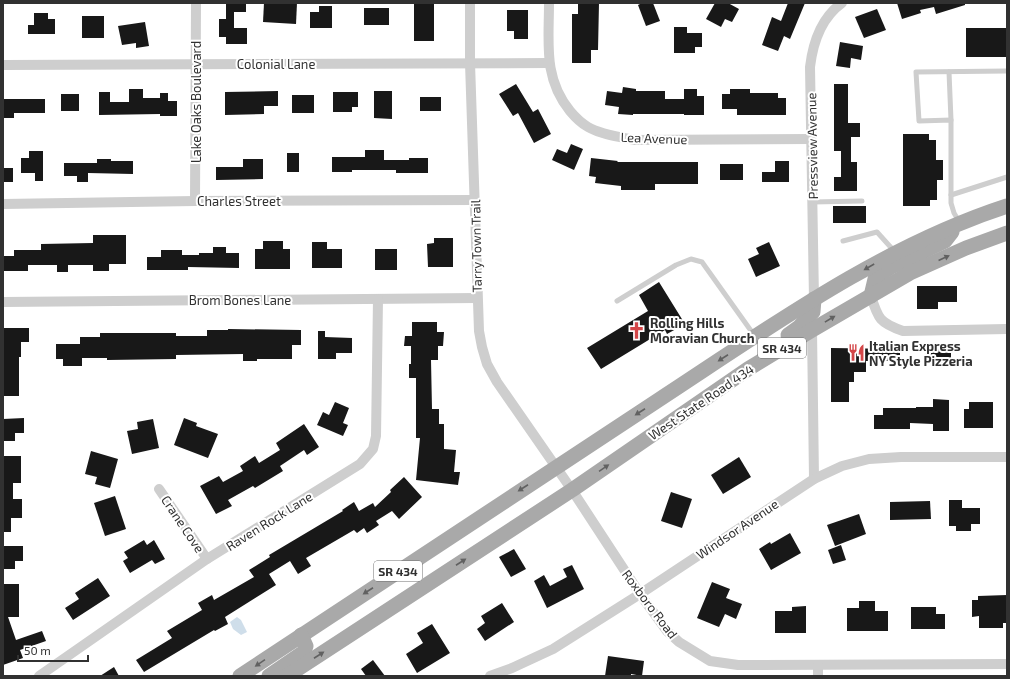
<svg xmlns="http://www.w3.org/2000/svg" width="1010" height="679" viewBox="0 0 1010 679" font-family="'Exo 2',sans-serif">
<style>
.water{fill:#cfdeea}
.building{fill:#181818}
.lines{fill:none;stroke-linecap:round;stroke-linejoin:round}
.lane{stroke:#cecece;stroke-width:5}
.street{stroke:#cecece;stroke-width:10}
.primary{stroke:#a9a9a9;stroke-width:15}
.oneway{fill:#616161}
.labels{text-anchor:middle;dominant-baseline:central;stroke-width:4;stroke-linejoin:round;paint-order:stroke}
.shield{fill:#fff;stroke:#6f6f6f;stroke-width:1}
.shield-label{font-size:12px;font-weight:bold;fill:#313131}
.street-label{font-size:13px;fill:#313131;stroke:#fff}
.poi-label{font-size:13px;font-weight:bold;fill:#313131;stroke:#fff;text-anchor:start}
</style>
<rect width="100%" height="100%" fill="#fff"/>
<path class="water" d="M237 617 241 620 247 632 241 635 233 629 230 622Z"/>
<g class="building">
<path d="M226 3H246V12H234V28H247V44H226V37H219V19H226Z"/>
<path d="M264 3H297L296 24 263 22Z"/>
<rect x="414" y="3" width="20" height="38"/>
<path d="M578 3H599L598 50H591V63H572V14H578Z"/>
<path d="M642 3H653L660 21 646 26 638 5Z"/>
<path d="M715 3H728L739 9 732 22 725 19 721 27 706 19Z"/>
<path d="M788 3H805L790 39 784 36 778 51 762 45 772 17 781 21Z"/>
<path d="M897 3H965V5L936 14 934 7 920 10 921 13 902 19Z"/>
<path d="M319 6H332V28H310V12H319Z"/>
<rect x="364" y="8" width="25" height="17"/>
<path d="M877 9 886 30 864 38 855 17Z"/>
<path d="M507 10H528V39H514V31H507Z"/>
<path d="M34 13H48V19H55V34H28V25H34Z"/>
<rect x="82" y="16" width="22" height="22"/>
<path d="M145 22 149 46 136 48V43L122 45 118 26Z"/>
<path d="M674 27H687V33H702V47H695V53H674Z"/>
<rect x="966" y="28" width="41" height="29"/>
<path d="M840 42 863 46 861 60 851 58 850 68 836 66Z"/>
<path d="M516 84 533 112 538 109 551 134 534 143 518 113 513 116 499 94Z"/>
<path d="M834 84H848V123H860V137H851V162H857V191H834V177H841V151H834Z"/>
<path d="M623 87 636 89V91H665V99H684V89H697V96H704V115H684V114H633V115L618 114 619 107 605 105 607 91 622 93Z"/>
<path d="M129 89H143V98H160V93H168V101H177V116H160V114L99 115V92H110V102H129Z"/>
<path d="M730 89H750V93H778V98H786V115H737V109H722V94H730Z"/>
<path d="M278 91V106H264V114L225 115V92Z"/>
<path d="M374 91H392V119L374 118Z"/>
<path d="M333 92H358V107H352V112H333Z"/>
<rect x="61" y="94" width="18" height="17"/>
<rect x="292" y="95" width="22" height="18"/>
<rect x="420" y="97" width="21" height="14"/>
<path d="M3 99H45V113H14V118H3Z"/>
<path d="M903 134H929V140H936V160H943V180H937V200H930V206H903Z"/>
<path d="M571 144 583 149 574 170 552 160 557 149 567 153Z"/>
<path d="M365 150H384V160H409V158H428V173H396V170H352V172H332V157H365Z"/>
<path d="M29 151H43V181H35V173H21V158H29Z"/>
<rect x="287" y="153" width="12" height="19"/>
<path d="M591 158 618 161 617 162H698V184H655V190H621V186L595 183 596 177 589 176Z"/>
<path d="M97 159H111V161H133V174L88 173V182H77V176H64V163H97Z"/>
<path d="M243 159H263V179L216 180V167H243Z"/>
<path d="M775 161H789V182H762V172H775Z"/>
<rect x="720" y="164" width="23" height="16"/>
<rect x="3" y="168" width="10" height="14"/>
<rect x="833" y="206" width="33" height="17"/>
<path d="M93 235H126V264H109V271H93V265H68V272H57V265H28V271H3V256H14V250H41V244L93 243Z"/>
<path d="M434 238H453V267H428L427 244 434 243Z"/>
<path d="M263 241H283V249H290V269H255V249H263Z"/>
<path d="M312 242H327V249H342V268H312Z"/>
<path d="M769 242 780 266 756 277 748 259 759 254 756 248Z"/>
<path d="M213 247H226V253H239V268L188 267V270H147V257H161V250H182V255H199V253H213Z"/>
<rect x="375" y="249" width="22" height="21"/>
<path d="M659 282 685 324 667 334 665 330 601 369 587 348 648 311 639 295Z"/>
<path d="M917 286H957V302H938V309H917Z"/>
<path d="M412 322H437V332H444L443 346H438V360H431L432 409H439V424H444V449L456 450 454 472H460L458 485 416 480 420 438H416V378H409V364H411V346H404L405 336H412Z"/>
<path d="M3 328H29V342H21V357H19V396H3Z"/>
<path d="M228 329 301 330V345H292V359H257V361H243V354L176 355V359L107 360V358H82V366H63V359H56V344H80V337H100V333H176V336H207V330H228Z"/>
<path d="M318 331H325V337L352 338V353H336V359H318Z"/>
<path d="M831 348 900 349V361H866V372H854V382H849V402H831Z"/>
<rect x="925" y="349" width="26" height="14"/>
<path d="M933 399 949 400V431H933V424L910 423V429H874V415H883V408H916V407H933Z"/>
<path d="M335 402 349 408 343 423 348 425 343 436 317 425 323 412 329 415Z"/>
<path d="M969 402H993V428H964V409H969Z"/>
<path d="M24 418V433H15V441H3V419Z"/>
<path d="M184 418 197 423 196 426 218 434 208 458 174 445Z"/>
<path d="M153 419 159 448 132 454 127 431 138 429 137 422Z"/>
<path d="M304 424 319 447 307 455 304 450 280 466 283 471 255 488 253 486 228 500 232 506 216 514 200 486 219 476 223 482 243 471 240 466 255 456 259 463 280 450 276 443Z"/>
<path d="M91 451 118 459 110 488 95 484 97 477 85 474Z"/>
<path d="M3 456H21V483H13V499H22V518H11V532H3Z"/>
<path d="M739 457 751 477 723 494 711 475Z"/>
<path d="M404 477 422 497 399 519 392 511 376 521 379 525 367 533 364 528 357 533 354 530 306 558 311 566 298 574 290 561 269 574 276 585 225 617 228 624 215 631 214 630 144 672 136 660 172 638 167 631 202 610 198 603 212 595 214 600 254 577 249 570 270 557 269 555 343 511 342 510 354 502 359 511 373 503 375 507 391 492 390 490Z"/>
<path d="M671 492 692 499 682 528 661 521Z"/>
<path d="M115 496 126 529 105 536 94 503Z"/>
<path d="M949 500H962V508H980V524H971V531H956V526H949Z"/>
<path d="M930 501 931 519 890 520V502Z"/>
<path d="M859 514 866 534 835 546 827 525Z"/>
<path d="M790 533 801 553 771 570 759 549 770 542 771 544Z"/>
<path d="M144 540 147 545 154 540 165 559 155 564 152 560 130 573 123 561 128 558 124 552Z"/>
<path d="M841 545 846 560 833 564 828 550Z"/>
<path d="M3 546H23V561H15V569H3Z"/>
<path d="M514 549 526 569 511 577 499 557Z"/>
<path d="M572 565 584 589 547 608 534 581 544 575 550 586 567 577 563 569Z"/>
<path d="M98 578 110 596 73 620 65 608 79 599 75 593Z"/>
<path d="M712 582 730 589 726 598 742 604 736 619 725 614 719 627 697 618Z"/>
<path d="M3 584H19V617H8L16 640 42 631 46 641 20 650 23 658 3 665Z"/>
<path d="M1007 595V623H1003V628H979V616L972 617V600H978V596Z"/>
<path d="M859 601H875V611H888V631H847V608H859Z"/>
<path d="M502 603 514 622 485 641 477 629 485 623 481 616Z"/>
<path d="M806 606V633H775V611H792V607Z"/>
<path d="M911 607H936V614H945V629H911Z"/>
<path d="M432 624 450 653 417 673 406 654 423 643 417 633Z"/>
<path d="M608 656 644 661 642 676 631 674V676H605Z"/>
<path d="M373 660 385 676H366L361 669Z"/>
<path d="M114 667 119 676H100Z"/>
</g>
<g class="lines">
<g class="lane">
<path d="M949 72 951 120"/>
<path d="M951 195 1007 177"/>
<path d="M813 202 862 201"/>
<path d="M960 223 954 213 951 203V120L919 121 916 72 1007 71"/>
<path d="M843 241 877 232 895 252"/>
<path d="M617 301 676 265 691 259 702 262 754 335"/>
</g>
<g class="street">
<path d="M470 3V63L479 331 482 347 487 364 497 382 572 490 640 594 667 631 679 642 710 661 738 665 1007 664"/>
<path d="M549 3C549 43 543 78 570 111 575 117 581 123 588 127 602 135 620 137 635 140L811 139"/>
<path d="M3 65 549 63"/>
<path d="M195 201 196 3"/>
<path d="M3 204 195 201 475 200"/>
<path d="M871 296C878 319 880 323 903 331L1007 329"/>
<path d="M814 299 810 67C813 42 821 18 842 3"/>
<path d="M3 302 477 298"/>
<path d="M812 330 814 479"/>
<path d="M159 489 207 559"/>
<path d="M39 676 207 559 360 464 373 449 376 436 378 299"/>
<path d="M490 676 512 668 553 649 640 594 814 479 842 466 869 459 901 457H1007"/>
<path d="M818 676V665"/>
</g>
<g class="primary">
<path d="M871 296 875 279 882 273 891 267 945 241 952 232"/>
<path d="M788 335 799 327 813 312 814 299"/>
<path d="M240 676C379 583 519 491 660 399 770 327 881 247 1007 206"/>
<path d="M269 676 304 652 306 646 301 635"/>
<path d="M287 676 572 490 748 369 812 330 910 273 966 248 1007 233"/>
</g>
</g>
<defs><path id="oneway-solid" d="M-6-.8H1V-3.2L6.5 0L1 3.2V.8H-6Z"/></defs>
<g class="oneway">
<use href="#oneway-solid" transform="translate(944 258) rotate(-25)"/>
<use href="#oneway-solid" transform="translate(869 267) rotate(150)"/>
<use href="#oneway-solid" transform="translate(830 319) rotate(-31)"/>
<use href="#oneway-solid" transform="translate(723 358) rotate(147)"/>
<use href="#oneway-solid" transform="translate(640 412) rotate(147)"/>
<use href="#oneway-solid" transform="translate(604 468) rotate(-34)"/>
<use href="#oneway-solid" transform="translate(523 488) rotate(147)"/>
<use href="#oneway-solid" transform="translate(461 562) rotate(-33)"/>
<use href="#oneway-solid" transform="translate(368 591) rotate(147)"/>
<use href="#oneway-solid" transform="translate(319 655) rotate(-33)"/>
<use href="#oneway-solid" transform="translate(260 663) rotate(146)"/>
</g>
<defs>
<symbol id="church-bare" viewBox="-9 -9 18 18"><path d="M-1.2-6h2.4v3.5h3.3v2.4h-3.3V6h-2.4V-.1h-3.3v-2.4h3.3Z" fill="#d44648" stroke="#fff" stroke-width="2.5" paint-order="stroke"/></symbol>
<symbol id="restaurant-bare" viewBox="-9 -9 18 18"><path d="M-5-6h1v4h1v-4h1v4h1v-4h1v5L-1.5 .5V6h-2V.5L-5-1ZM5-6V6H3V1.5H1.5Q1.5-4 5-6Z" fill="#d44648" stroke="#fff" stroke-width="2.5" paint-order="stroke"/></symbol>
</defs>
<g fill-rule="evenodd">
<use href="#church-bare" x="624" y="318" width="25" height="25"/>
<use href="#restaurant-bare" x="844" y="340" width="25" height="25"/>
</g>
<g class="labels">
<g class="shield">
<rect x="758" y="338" width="48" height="20" rx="3"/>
<rect x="374" y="561" width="48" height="20" rx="3"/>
</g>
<g class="shield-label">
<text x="782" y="348">SR 434</text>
<text x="398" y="571">SR 434</text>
</g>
<g class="street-label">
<text x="276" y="64">Colonial Lane</text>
<text transform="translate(196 102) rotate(-90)">Lake Oaks Boulevard</text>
<text transform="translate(654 138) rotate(2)">Lea Avenue</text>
<text transform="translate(812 146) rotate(-91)">Pressview Avenue</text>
<text x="239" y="201">Charles Street</text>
<text transform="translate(476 246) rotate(-91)">Tarry Town Trail</text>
<text x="240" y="300">Brom Bones Lane</text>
<text transform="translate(701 402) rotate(-34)">West State Road 434</text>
<text transform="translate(269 521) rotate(-32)">Raven Rock Lane</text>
<text transform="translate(183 524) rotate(56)">Crane Cove</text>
<text transform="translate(737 529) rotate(-34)">Windsor Avenue</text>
<text transform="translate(650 604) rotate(53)">Roxboro Road</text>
</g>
<g class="poi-label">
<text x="650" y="323">Rolling Hills<tspan x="650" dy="15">Moravian Church</tspan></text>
<text x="869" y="346">Italian Express<tspan x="869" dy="15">NY Style Pizzeria</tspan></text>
</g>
</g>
<rect width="1010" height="679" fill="none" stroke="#313131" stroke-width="8"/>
<path d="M18 655v6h70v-6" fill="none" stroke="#313131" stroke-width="2"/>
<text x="24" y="655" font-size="12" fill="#313131" stroke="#ffffff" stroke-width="3" paint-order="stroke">50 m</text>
</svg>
